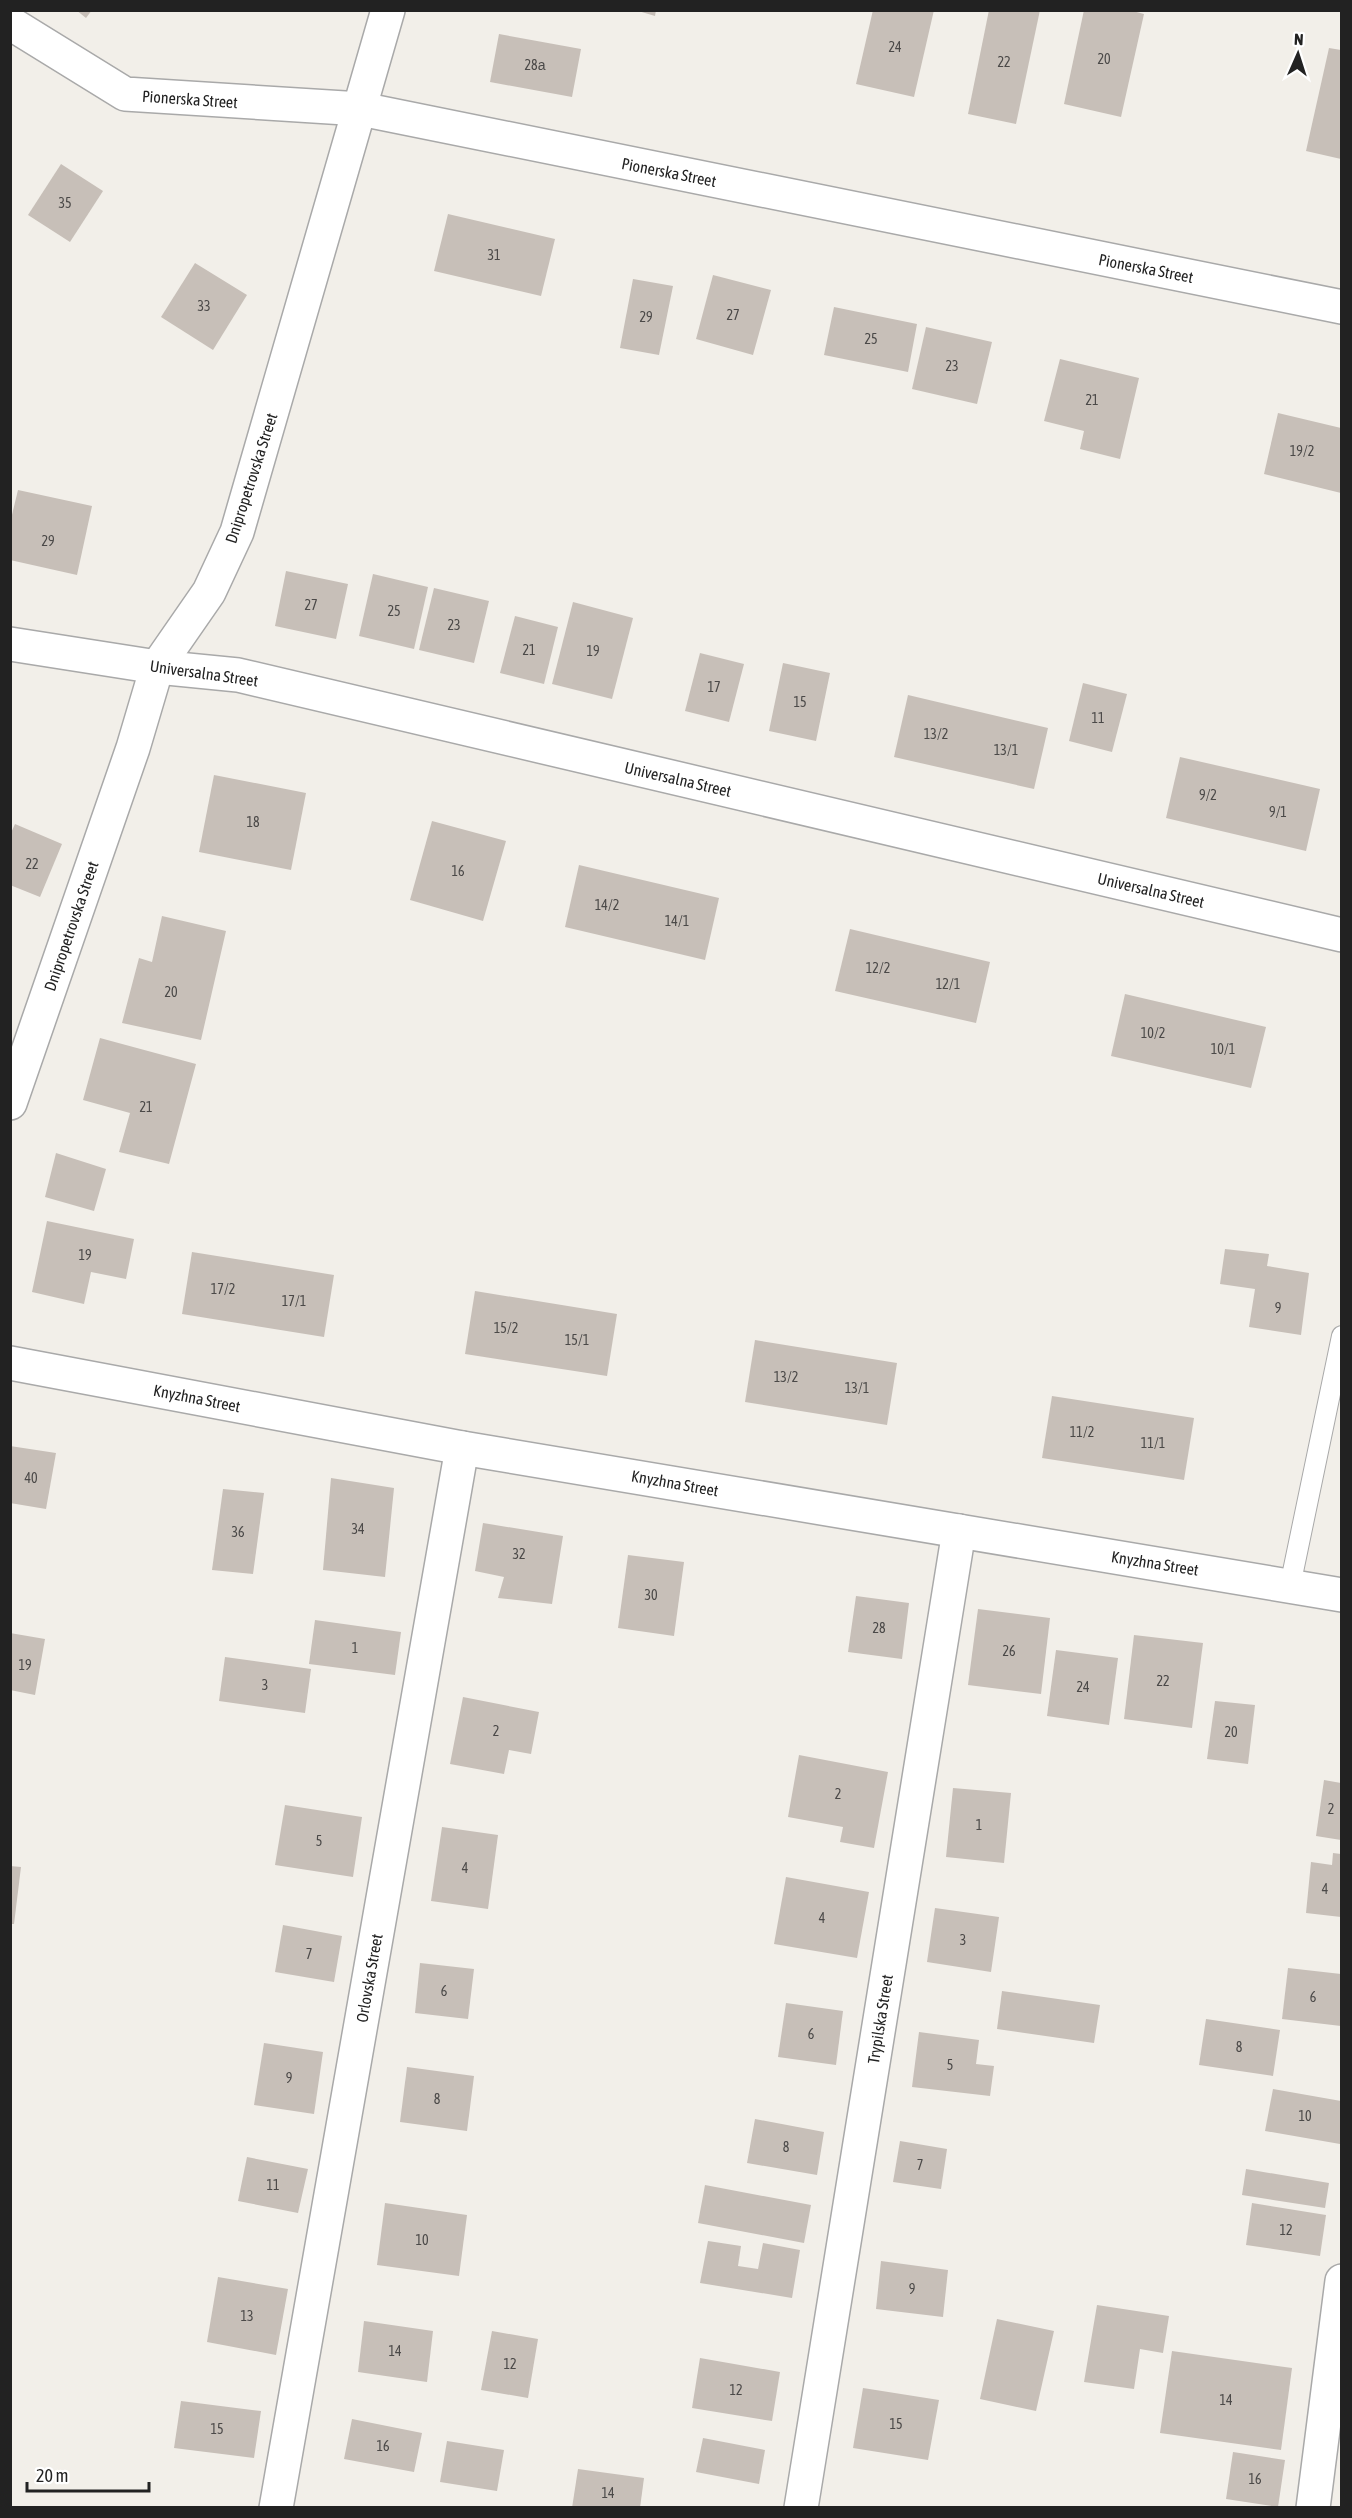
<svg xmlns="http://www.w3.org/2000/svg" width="1352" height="2518" viewBox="0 0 1352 2518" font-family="'Asap Condensed',sans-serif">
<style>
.building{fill:#c7bfb8}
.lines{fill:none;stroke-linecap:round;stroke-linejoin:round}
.lane-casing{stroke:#a9a9a9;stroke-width:22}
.street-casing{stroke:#a9a9a9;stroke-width:36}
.lane{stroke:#fff;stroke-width:20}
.street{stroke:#fff;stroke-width:33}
.labels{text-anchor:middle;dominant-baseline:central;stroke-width:5;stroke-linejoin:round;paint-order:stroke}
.number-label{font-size:14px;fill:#4b4948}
.street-label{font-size:16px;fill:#222;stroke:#fff}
</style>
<rect width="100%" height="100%" fill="#f2efe9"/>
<g class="building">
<path d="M76 10H92L86 18Z"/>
<path d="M635 10H656L655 16Z"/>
<path d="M873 10H934L914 97 856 84Z"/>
<path d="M989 10H1040L1016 124 968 114Z"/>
<path d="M1084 10H1129L1144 14 1121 117 1064 104Z"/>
<path d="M499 34 581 49 572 97 490 82Z"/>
<path d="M1329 48 1341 50V159L1306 151Z"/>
<path d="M61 164 103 191 70 242 28 215Z"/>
<path d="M448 214 555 239 541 296 434 271Z"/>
<path d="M195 263 247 295 213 350 161 317Z"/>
<path d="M713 275 771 290 753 355 696 339Z"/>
<path d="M633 279 673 286 659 355 620 348Z"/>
<path d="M834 307 917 324 908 372 824 355Z"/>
<path d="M926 327 992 342 977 404 912 389Z"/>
<path d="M1060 359 1139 378 1120 459 1080 449 1084 431 1044 421Z"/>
<path d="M1278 413 1341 428V493L1264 474Z"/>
<path d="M18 490 92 506 77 575 10 560V523Z"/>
<path d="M286 571 348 584 336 639 275 626Z"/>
<path d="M373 574 428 587 414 649 359 636Z"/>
<path d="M434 588 489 601 474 663 419 650Z"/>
<path d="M573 602 633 618 612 699 552 684Z"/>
<path d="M515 616 558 627 544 684 500 673Z"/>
<path d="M700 653 744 664 729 722 685 711Z"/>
<path d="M783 663 830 673 816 741 769 731Z"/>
<path d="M1083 683 1127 694 1112 752 1069 741Z"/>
<path d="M908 695 1048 728 1034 789 894 757Z"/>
<path d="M1180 757 1320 789 1306 851 1166 818Z"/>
<path d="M214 775 306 793 291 870 199 852Z"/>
<path d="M432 821 506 841 483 921 410 900Z"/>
<path d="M15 824 62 844 40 897 10 885V835Z"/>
<path d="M579 865 719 898 705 960 565 927Z"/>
<path d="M162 916 226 931 201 1040 122 1023 139 958 152 962Z"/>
<path d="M850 929 990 962 976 1023 835 991Z"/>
<path d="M1125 994 1266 1027 1251 1088 1111 1056Z"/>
<path d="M100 1038 196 1064 169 1164 119 1152 130 1113 83 1100Z"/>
<path d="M56 1153 106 1169 94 1211 45 1197Z"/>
<path d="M47 1221 134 1239 126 1279 91 1272 84 1304 32 1292Z"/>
<path d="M1225 1249 1269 1254 1267 1266 1309 1273 1301 1335 1249 1327 1255 1289 1220 1284Z"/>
<path d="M192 1252 334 1275 324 1337 182 1314Z"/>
<path d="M475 1291 617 1314 607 1376 465 1354Z"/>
<path d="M755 1340 897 1363 887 1425 745 1402Z"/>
<path d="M1052 1396 1194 1418 1184 1480 1042 1458Z"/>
<path d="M10 1446 56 1453 46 1509 10 1503Z"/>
<path d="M331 1478 394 1488 385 1577 323 1570Z"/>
<path d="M223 1489 264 1493 253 1574 212 1570Z"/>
<path d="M483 1523 563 1536 552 1604 498 1598 504 1577 475 1571Z"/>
<path d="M628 1555 684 1562 674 1636 618 1628Z"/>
<path d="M856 1596 909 1603 902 1659 848 1652Z"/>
<path d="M978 1609 1050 1618 1041 1694 968 1685Z"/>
<path d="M315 1620 401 1632 395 1675 309 1664Z"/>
<path d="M10 1633 45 1639 35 1695 10 1690Z"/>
<path d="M1134 1635 1203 1643 1192 1728 1124 1719Z"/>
<path d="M1056 1650 1118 1658 1109 1725 1047 1716Z"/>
<path d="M225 1657 311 1669 305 1713 219 1701Z"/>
<path d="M463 1697 539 1712 531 1754 509 1750 504 1774 450 1764Z"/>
<path d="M1215 1701 1255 1705 1248 1764 1207 1759Z"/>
<path d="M799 1755 888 1772 874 1848 840 1842 843 1827 788 1817Z"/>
<path d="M1324 1780 1341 1783V1840L1316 1836Z"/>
<path d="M953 1788 1011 1793 1004 1863 946 1857Z"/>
<path d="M285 1805 362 1817 353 1877 275 1865Z"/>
<path d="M442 1827 498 1835 488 1909 431 1901Z"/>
<path d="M1333 1853 1341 1854V1917L1306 1913 1311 1862 1332 1865Z"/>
<path d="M10 1866 21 1867 14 1924H10Z"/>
<path d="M786 1877 869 1892 857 1958 774 1944Z"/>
<path d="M935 1908 999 1917 991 1972 927 1962Z"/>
<path d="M283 1925 342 1936 334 1982 275 1972Z"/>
<path d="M420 1963 474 1969 468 2019 415 2013Z"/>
<path d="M1288 1968 1341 1974V2026L1282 2019Z"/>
<path d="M1002 1991 1100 2005 1094 2043 997 2029Z"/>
<path d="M786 2003 843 2011 836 2065 778 2057Z"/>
<path d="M1206 2019 1280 2030 1273 2076 1199 2065Z"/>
<path d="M919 2032 979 2040 976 2064 994 2066 990 2096 912 2087Z"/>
<path d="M264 2043 323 2052 314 2114 254 2105Z"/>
<path d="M407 2067 474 2076 467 2131 400 2122Z"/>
<path d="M1273 2089 1341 2101 1340 2144 1265 2131Z"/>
<path d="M755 2119 824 2132 817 2175 747 2163Z"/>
<path d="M900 2141 947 2149 941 2189 893 2182Z"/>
<path d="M247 2157 308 2169 298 2213 238 2201Z"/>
<path d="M1246 2169 1329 2183 1325 2208 1242 2195Z"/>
<path d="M705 2185 811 2205 804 2243 698 2223Z"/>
<path d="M385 2203 467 2215 459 2276 377 2265Z"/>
<path d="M1252 2203 1326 2215 1320 2256 1246 2245Z"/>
<path d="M708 2241 741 2246 738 2266 758 2269 763 2243 800 2250 792 2298 700 2283Z"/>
<path d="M881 2261 948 2270 943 2317 876 2309Z"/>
<path d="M218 2277 288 2289 276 2355 207 2342Z"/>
<path d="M1097 2305 1169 2316 1163 2353 1140 2349 1134 2389 1084 2382Z"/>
<path d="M997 2319 1054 2331 1036 2411 980 2399Z"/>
<path d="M364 2321 433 2331 427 2382 358 2372Z"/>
<path d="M492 2331 538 2339 528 2398 481 2390Z"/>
<path d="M1172 2351 1292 2368 1281 2450 1160 2433Z"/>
<path d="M700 2358 780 2372 772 2421 692 2408Z"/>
<path d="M863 2388 939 2400 928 2460 853 2448Z"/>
<path d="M181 2401 261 2411 254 2458 174 2448Z"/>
<path d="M352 2419 422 2433 414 2472 344 2459Z"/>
<path d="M703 2438 765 2450 759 2484 696 2472Z"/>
<path d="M447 2441 504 2450 497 2491 440 2482Z"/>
<path d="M1233 2452 1285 2460 1278 2507 1226 2499Z"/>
<path d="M578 2469 644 2478 640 2508H572Z"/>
</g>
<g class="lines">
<defs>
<path id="lane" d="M1290 1586 1342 1336"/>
<g id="street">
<path d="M10 23 125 94 361 109 1342 307"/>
<path d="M10 644 157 667 238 675 1342 935"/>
<path d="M10 1103 133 748 157 667 209 592 237 532 388 10"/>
<path d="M10 1363 462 1448 1342 1595"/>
<path d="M276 2508 462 1448"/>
<path d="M801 2508 959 1531"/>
<path d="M1313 2508 1342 2281"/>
</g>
</defs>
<use href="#lane" class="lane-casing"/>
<use href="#street" class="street-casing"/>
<use href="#lane" class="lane"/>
<use href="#street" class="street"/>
</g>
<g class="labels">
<g class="number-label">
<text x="895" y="47">24</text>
<text x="1104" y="59">20</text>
<text x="1004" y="62">22</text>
<text x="535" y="65">28а</text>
<text x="65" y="203">35</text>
<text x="494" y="255">31</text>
<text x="204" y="306">33</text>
<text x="733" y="315">27</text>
<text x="646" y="317">29</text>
<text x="871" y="339">25</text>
<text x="952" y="366">23</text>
<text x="1092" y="400">21</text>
<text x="1302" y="451">19/2</text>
<text x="48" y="541">29</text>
<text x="311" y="605">27</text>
<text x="394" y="611">25</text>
<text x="454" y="625">23</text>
<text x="529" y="650">21</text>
<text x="593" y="651">19</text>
<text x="714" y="687">17</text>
<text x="800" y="702">15</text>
<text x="1098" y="718">11</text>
<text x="936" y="734">13/2</text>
<text x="1006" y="750">13/1</text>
<text x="1208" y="795">9/2</text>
<text x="1278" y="812">9/1</text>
<text x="253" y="822">18</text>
<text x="32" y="864">22</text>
<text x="458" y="871">16</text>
<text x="607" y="905">14/2</text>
<text x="677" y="921">14/1</text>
<text x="878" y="968">12/2</text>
<text x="948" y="984">12/1</text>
<text x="171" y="992">20</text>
<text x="1153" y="1033">10/2</text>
<text x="1223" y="1049">10/1</text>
<text x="146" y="1107">21</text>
<text x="85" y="1255">19</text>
<text x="223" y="1289">17/2</text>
<text x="294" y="1301">17/1</text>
<text x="1278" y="1308">9</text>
<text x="506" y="1328">15/2</text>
<text x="577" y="1340">15/1</text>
<text x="786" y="1377">13/2</text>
<text x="857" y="1388">13/1</text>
<text x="1082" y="1432">11/2</text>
<text x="1153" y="1443">11/1</text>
<text x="31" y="1478">40</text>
<text x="358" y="1529">34</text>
<text x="238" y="1532">36</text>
<text x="519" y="1554">32</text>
<text x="651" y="1595">30</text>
<text x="879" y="1628">28</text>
<text x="355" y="1648">1</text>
<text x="1009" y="1651">26</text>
<text x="25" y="1665">19</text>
<text x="1163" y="1681">22</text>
<text x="265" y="1685">3</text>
<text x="1083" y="1687">24</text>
<text x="496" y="1731">2</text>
<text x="1231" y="1732">20</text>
<text x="838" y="1794">2</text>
<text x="1331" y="1809">2</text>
<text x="979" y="1825">1</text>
<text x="319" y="1841">5</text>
<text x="465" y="1868">4</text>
<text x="1325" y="1889">4</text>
<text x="822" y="1918">4</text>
<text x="963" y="1940">3</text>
<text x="309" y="1954">7</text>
<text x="444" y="1991">6</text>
<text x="1313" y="1997">6</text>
<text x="811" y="2034">6</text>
<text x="1239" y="2047">8</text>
<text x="950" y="2065">5</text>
<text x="289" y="2078">9</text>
<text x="437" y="2099">8</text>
<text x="1305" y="2116">10</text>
<text x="786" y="2147">8</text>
<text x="920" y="2165">7</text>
<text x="273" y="2185">11</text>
<text x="1286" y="2230">12</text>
<text x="422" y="2240">10</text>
<text x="912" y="2289">9</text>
<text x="247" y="2316">13</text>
<text x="395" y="2351">14</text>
<text x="510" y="2364">12</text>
<text x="736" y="2390">12</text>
<text x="1226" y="2400">14</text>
<text x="896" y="2424">15</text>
<text x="217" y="2429">15</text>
<text x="383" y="2446">16</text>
<text x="1255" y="2479">16</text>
<text x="608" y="2493">14</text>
</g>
<g class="street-label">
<text transform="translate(190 99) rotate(4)">Pionerska Street</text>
<text transform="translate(669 172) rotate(11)">Pionerska Street</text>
<text transform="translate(1146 268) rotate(11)">Pionerska Street</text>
<text transform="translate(251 478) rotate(-72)">Dnipropetrovska Street</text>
<text transform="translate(204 673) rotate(8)">Universalna Street</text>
<text transform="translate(678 779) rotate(13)">Universalna Street</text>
<text transform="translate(1151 890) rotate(13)">Universalna Street</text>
<text transform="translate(71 926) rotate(-71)">Dnipropetrovska Street</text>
<text transform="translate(197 1398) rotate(11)">Knyzhna Street</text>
<text transform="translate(675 1483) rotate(10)">Knyzhna Street</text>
<text transform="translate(1155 1563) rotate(9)">Knyzhna Street</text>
<text transform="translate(369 1978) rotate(-80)">Orlovska Street</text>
<text transform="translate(880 2019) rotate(-81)">Trypilska Street</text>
</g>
</g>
<rect width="1352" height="2518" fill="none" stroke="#222222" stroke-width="24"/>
<g transform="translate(1298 54) rotate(3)" stroke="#ffffff" stroke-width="4.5" paint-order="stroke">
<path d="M0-4.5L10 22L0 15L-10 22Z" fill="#222222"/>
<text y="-9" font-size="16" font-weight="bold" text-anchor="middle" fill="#222222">N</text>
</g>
<path d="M27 2482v9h122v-9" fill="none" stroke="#222222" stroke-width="3"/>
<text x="36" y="2482" font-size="18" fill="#222222" stroke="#ffffff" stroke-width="4.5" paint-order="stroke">20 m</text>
</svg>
